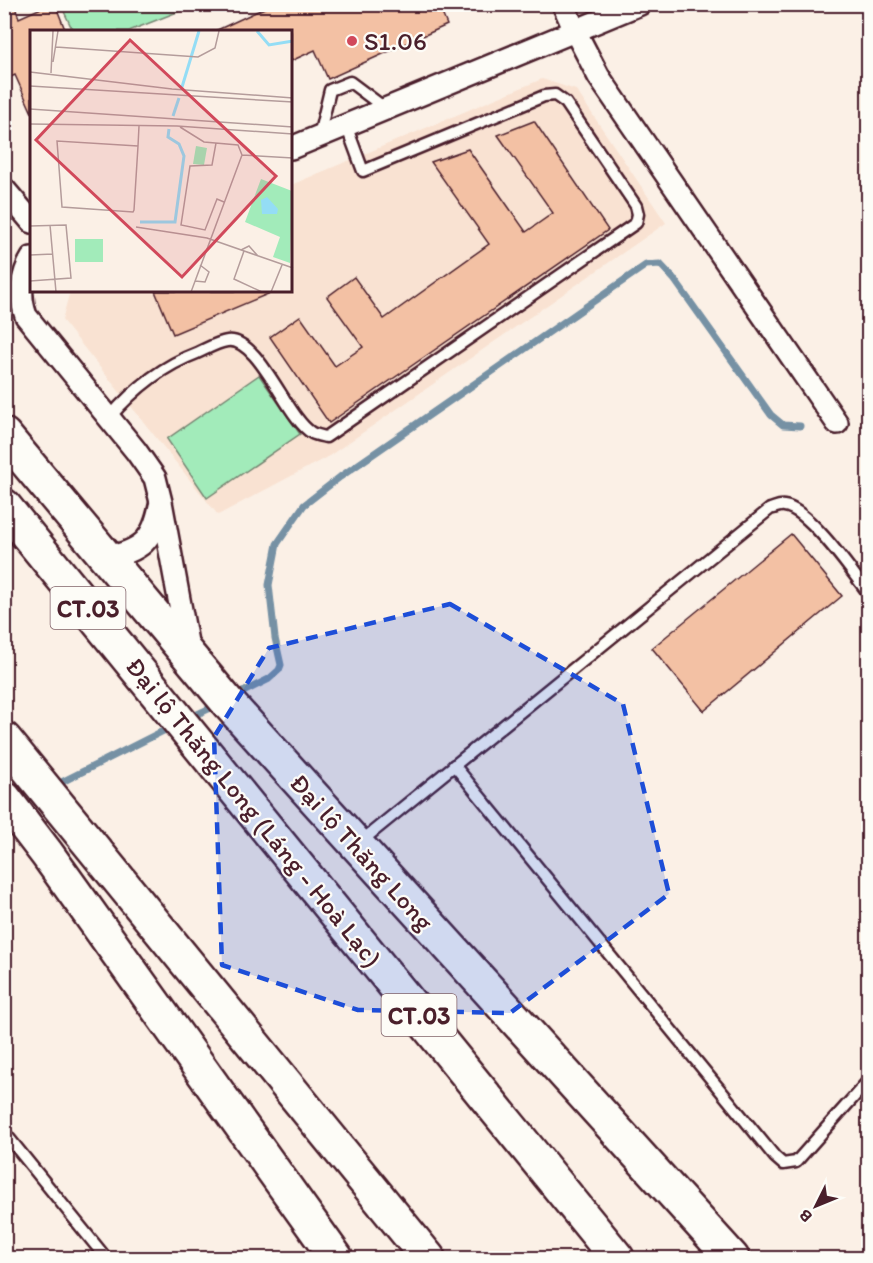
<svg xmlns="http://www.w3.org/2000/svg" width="873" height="1263" viewBox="0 0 873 1263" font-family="Itim,sans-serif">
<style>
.built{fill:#f9e2d2}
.green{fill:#a2ebba;stroke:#768572;stroke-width:1.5}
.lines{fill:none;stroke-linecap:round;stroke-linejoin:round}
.stream{stroke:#7691a4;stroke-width:7}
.building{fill:#f3c1a4;stroke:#4a1f2b;stroke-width:1.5}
.service-casing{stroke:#4a1f2b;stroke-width:15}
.minor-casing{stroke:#4a1f2b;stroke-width:26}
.primary-casing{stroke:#4a1f2b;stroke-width:38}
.motorway-casing{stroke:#4a1f2b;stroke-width:38}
.service{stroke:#fdfcf7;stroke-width:10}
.minor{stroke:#fdfcf7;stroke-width:21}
.primary{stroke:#fdfcf7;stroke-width:33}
.motorway{stroke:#fdfcf7;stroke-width:33}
.marked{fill:#1d4ed8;fill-opacity:0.2;stroke:#1d4ed8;stroke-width:4.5;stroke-dasharray:12 8;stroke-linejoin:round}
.poi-dot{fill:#d1495b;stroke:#fdfcf7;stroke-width:2}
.labels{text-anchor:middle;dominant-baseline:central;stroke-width:4.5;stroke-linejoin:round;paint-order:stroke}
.shield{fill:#fdfcf7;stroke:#806168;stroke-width:1.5}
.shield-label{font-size:24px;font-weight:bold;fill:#4a1f2b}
.poi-label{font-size:26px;fill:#4a1f2b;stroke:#fdfcf7;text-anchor:start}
.street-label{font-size:26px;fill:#4a1f2b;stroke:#fdfcf7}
.inset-river{fill:none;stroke:#94ddf5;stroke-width:3}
.inset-road{fill:none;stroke:#b49c9b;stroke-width:1.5}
.view{fill:#d1495b;fill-opacity:0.15;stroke:#d1495b;stroke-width:3}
.inset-edge{fill:none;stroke:#4a1f2b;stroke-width:3}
</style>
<rect width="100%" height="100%" fill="#fbf0e6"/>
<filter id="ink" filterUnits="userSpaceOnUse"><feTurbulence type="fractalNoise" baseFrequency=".0167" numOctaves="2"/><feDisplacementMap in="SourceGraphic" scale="12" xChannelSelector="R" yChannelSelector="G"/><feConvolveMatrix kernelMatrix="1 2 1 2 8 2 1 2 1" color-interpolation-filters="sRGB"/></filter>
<g filter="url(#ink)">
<path class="built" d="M542 79 576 90 666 223 329 456 218 515 62 320 70 291H291V185Z"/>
<g class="green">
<path d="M61 5H195L129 31H73Z"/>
<path d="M259 375 300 434 207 498 167 439Z"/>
</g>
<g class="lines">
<g class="stream">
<path d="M235 696 269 679 279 670 281 665 275 638 269 585 277 544 304 505 340 477 646 265 660 264 674 279 771 415 783 425 800 426"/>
<path d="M189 718 217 705"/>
<path d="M52 787 171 727"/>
</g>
</g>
<g class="building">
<path d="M4 4H14L19 18 50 4H55L66 32H32V113L15 75 4 80Z"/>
<path d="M273 4H351L352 7 359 4H438L447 25 328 79 315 50 291 61V32H213Z"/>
<path d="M534 121 608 230 329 423 270 337 300 316 335 366 363 347 327 297 354 277 384 319 489 244 431 162 468 149 526 232 553 213 498 135Z"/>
<path d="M155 291H275L173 334Z"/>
<path d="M791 534 842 596 704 711 652 648Z"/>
</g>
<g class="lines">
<defs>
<g id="service">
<path d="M319 136 330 90 350 82 386 109"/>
<path d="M109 418C133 390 162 366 197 353 206 349 218 342 227 341 259 336 287 419 312 433 316 435 322 436 326 437L636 223 638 214 636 206 566 103 555 95 544 96 363 171 346 125"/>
<path d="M454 765 775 1157 783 1164 796 1162 868 1081"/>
<path d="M359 843 770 509C774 508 780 505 784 506 808 508 853 573 868 593"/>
<path d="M4 1132 106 1258"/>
</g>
<g id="minor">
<path d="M563 4 575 31 599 77 837 423"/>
<path d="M291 148 640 4"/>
<path d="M4 189 32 222"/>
<path d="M32 258C21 276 19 297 26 316L136 451 155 478 161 502 189 653"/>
<path d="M106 558C141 551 153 541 160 506"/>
</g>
<g id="primary">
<path d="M4 435 229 704 732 1258"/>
<path d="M4 798 47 854 336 1258"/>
</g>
<g id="motorway">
<path d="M4 506 617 1258"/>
<path d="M4 739 428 1258"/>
</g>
</defs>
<use href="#service" class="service-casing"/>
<use href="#minor" class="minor-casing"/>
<use href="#primary" class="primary-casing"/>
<use href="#motorway" class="motorway-casing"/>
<use href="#service" class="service"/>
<use href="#minor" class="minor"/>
<use href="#primary" class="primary"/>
<use href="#motorway" class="motorway"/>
</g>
</g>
<path class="marked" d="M450 604 623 704 669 894 510 1013 358 1010 222 965 214 737 269 648Z"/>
<circle class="poi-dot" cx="352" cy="41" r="6"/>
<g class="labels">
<g class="shield">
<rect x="50.5" y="587" width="75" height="42" rx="4.5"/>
<rect x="381.5" y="994" width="75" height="42" rx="4.5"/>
</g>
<g class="shield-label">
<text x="88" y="608">CT.03</text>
<text x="419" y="1015">CT.03</text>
</g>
<g class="poi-label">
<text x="364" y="41">S1.06</text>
</g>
<g class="street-label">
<text transform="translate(254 812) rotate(51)">Đại lộ Thăng Long (Láng - Hoà Lạc)</text>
<text transform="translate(362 852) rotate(48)">Đại lộ Thăng Long</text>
</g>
</g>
<g transform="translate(30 30)">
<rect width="262" height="262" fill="#fbf0e6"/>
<path d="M166 116 177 118 174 135 163 134ZM231 149 262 161 260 233 243 227 250 207 215 192ZM45 209H73V232H45Z" fill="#a2ebba"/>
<path d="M237 167 248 179 247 184H232L231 170Z" fill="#94ddf5"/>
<path class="inset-river" d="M227 1 239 15 263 11M152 57 169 1M143 86 149 68M110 192H145L154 126 149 114 138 107 139 99"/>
<path class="inset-road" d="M26 17 168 27 185 18 189 1M23 32 28 1M0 42 142 59 263 68M21 43 23 1M0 56 263 72M0 79 263 97M0 94 147 96 263 104M150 97 174 112 208 115 212 125M186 113 182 135 160 136 151 195 175 200 187 169 194 172M108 116 27 111 32 177 103 182 104 180 108 116 109 96M212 125 263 128M20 195 26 262M0 196 36 195 41 248 0 251M106 197 177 208 263 238M211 220 219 216 228 226M214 221 204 249 232 262M0 225 23 224M165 251 175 252 179 242 170 235M161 262 212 125M241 262 252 235"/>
<path class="view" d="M100 10 246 146 152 247 6 110Z"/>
<rect width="262" height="262" class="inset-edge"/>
</g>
<rect width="873" height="1263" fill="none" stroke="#fdfcf7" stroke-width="24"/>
<rect x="12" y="12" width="849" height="1239" fill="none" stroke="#4a1f2b" stroke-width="2" filter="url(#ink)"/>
<g transform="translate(816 1206) rotate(227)" stroke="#fdfcf7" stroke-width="4.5" paint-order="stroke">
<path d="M0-4.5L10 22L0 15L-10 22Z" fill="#4a1f2b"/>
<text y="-9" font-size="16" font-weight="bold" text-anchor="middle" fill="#4a1f2b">B</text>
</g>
</svg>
